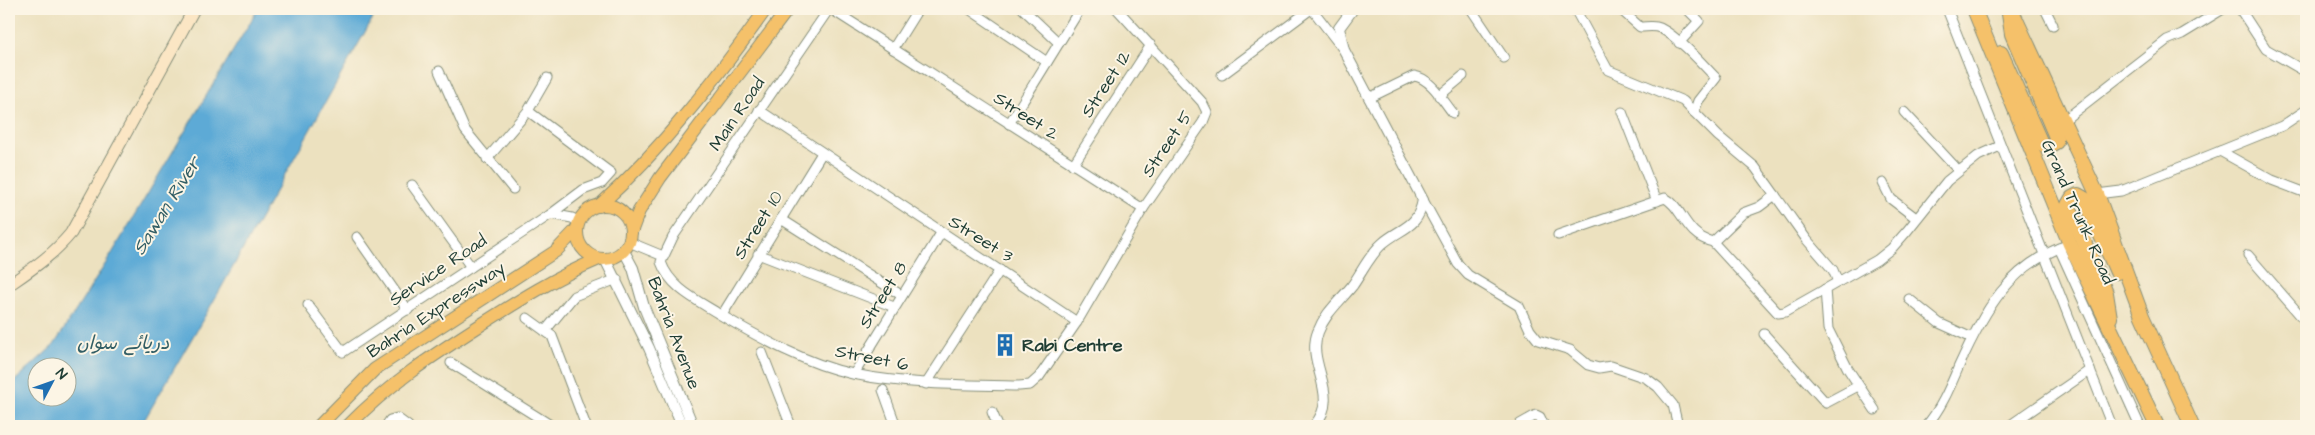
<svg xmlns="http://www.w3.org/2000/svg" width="2315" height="435" viewBox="0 0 2315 435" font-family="'Architects Daughter','Playpen Sans Arabic',sans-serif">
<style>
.water{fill:#5daad6;stroke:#3e7485;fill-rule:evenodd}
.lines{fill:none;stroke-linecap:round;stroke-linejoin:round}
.minor-casing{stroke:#868f7a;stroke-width:11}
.tertiary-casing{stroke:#868f7a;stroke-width:12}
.secondary-casing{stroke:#868f7a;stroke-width:13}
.primary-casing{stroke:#868f7a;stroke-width:14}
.trunk-casing{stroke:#868f7a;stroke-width:16}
.minor{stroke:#fff;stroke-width:9}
.tertiary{stroke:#fff;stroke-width:10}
.secondary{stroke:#fbe6c4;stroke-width:11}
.primary{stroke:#f5c16b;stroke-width:12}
.trunk{stroke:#f5c16b;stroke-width:14}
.labels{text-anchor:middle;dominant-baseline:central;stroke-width:4;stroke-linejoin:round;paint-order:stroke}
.street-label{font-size:18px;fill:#1f3d34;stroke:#fcf5e5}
.poi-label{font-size:18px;font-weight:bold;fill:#1f3d34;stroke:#fcf5e5;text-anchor:start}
.water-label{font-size:19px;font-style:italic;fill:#325e65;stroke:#fcf5e5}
</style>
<rect width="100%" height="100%" fill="#fcf5e5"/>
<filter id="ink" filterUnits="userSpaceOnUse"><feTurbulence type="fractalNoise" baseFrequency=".02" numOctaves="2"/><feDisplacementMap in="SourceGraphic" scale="10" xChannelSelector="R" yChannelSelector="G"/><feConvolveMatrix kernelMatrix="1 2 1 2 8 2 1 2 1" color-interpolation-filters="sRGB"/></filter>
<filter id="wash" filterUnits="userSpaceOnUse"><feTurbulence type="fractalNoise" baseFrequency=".0096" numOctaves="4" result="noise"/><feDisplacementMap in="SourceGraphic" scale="20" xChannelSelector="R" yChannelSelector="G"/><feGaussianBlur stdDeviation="1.12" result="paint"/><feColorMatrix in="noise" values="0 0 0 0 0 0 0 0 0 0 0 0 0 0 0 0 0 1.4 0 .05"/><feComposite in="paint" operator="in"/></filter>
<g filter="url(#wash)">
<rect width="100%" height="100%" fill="#ece1bf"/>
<path class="water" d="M258 9H378L220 290 142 424 140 426H9V386L54 345 111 255ZM38 368H68V398H38Z"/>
</g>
<g filter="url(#ink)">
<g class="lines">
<defs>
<g id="minor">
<path d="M829 9 673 237 661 262C670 288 697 300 719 314 760 338 806 364 853 374 908 385 963 385 1019 386L1030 385 1039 377 1077 322 1143 209 1203 122 1207 112 1202 102 1117 9"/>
<path d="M831 9 1143 209"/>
<path d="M969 9 1047 62"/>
<path d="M1023 9 1059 43"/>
<path d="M1312 9 1343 49"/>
<path d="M1471 9 1504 58"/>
<path d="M1575 9 1608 70 1683 101 1718 136 1755 167 1807 240 1833 270 1838 282"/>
<path d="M1620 9 1640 27C1647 27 1654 25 1660 28 1678 37 1700 61 1714 76L1716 78 1698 101 1694 112"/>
<path d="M1947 9 2112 426"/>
<path d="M2045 9 2053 25"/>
<path d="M2240 9 2266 49 2306 72"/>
<path d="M1679 43 1699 21 1687 9"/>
<path d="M893 49 918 9"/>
<path d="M439 71 465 130 513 189"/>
<path d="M1222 75 1311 9"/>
<path d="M1439 96 1463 76"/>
<path d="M1369 98 1414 76C1431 78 1443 101 1453 113"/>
<path d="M759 110 1077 322"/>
<path d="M528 111 611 173 602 183 583 190 551 214"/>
<path d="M1622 112 1657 201"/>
<path d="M1904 112 1958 170"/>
<path d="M2063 121 2167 40 2182 34 2223 9"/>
<path d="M1009 124 1080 9"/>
<path d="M2220 151 2272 180 2306 193"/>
<path d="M487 159 528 111 547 78"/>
<path d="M1073 165 1151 45"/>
<path d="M1883 183 1891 199 1916 218"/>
<path d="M412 185 471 267"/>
<path d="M2097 194 2121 191 2282 126 2306 110"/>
<path d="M1423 200 1458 264 1468 275 1519 306 1530 330 1538 340 1570 350 1588 365 1599 368 1611 366 1646 378 1658 387 1673 405 1678 426"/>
<path d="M781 219 901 295"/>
<path d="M1558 235 1665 198C1683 207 1684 235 1713 242L1778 313 1785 312 1877 260 1892 248 1907 231 1947 181 1978 156 2000 146"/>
<path d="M357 237 408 310"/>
<path d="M629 242 663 256"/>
<path d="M1713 242 1743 213 1759 207 1775 195"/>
<path d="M2059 248 2140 426"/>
<path d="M758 254 894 307"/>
<path d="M2248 255 2306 322"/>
<path d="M1825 289 1828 329 1848 369 1875 410"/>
<path d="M1909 299 1939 323 1972 338"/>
<path d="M308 305 343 352 551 214 572 218 579 222"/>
<path d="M722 315 822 153"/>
<path d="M527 318 552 336 586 426"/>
<path d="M545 331 574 296 617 279"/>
<path d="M1764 334 1826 403 1858 386"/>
<path d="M762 352 791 426"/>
<path d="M451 363 552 426"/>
<path d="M854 374 941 233"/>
<path d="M926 384 1000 270"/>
<path d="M883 390 896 426"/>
<path d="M992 412 998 426"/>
<path d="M1520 424 1536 415 1540 417 1544 426"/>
<path d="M386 426 390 420 397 418 408 426"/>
<path d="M1926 426C1941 409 1950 387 1959 366 1984 311 2009 264 2070 244"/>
<path d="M2009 426 2090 370"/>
</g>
<g id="tertiary">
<path d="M624 251 633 268 644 307 693 426"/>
<path d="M605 259 649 348 682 426"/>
<path d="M1314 426C1342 395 1305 364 1318 332 1325 313 1340 301 1352 286 1362 272 1370 254 1383 243 1402 227 1418 228 1423 200L1344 50 1339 28 1353 9"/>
</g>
<path id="secondary" d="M9 285C32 269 53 255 71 233L194 9"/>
<g id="primary">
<circle cx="604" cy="232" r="27"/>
<path d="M599 206C663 148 716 79 766 9"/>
<path d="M631 232 639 211 660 178 788 9"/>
<path d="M319 426 375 369 556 251 577 229"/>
<path d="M348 426C390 383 429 358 479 326 518 301 556 277 599 259"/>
</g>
<g id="trunk">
<path d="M1974 9 2070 244 2157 426"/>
<path d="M2011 9 2097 194 2142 316 2192 426"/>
<path d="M2001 53 2041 143 2047 147 2056 142V137L2012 34 2009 14"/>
<path d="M2110 318 2106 293 2068 205 2072 198 2078 195 2085 199 2117 272"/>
</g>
</defs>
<use href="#minor" class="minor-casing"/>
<use href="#tertiary" class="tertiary-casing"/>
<use href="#secondary" class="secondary-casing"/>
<use href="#primary" class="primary-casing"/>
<use href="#trunk" class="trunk-casing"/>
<use href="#minor" class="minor"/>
<use href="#tertiary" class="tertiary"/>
<use href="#secondary" class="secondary"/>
<use href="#primary" class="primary"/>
<use href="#trunk" class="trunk"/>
</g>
</g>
<defs>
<symbol id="building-bare" viewBox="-9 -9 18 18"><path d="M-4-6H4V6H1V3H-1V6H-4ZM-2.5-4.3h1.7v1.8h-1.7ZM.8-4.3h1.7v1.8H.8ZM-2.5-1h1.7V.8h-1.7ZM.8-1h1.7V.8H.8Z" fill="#1f6fb2" stroke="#fcf5e5" stroke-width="2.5" paint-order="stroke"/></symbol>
</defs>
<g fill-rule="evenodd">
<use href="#building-bare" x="989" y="329" width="32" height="32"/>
</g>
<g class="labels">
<g class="street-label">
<text transform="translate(1106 84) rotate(-57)">Street 12</text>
<text transform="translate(737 114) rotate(-56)">Main Road</text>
<text transform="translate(1026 116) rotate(33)">Street 2</text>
<text transform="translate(1167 144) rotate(-56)">Street 5</text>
<text transform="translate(2078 212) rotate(66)">Grand Trunk Road</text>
<text transform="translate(758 225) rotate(-58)">Street 10</text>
<text transform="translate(981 239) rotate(32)">Street 3</text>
<text transform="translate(438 270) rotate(-34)">Service Road</text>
<text transform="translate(883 295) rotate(-58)">Street 8</text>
<text transform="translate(436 310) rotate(-33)">Bahria Expressway</text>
<text transform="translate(674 333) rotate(69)">Bahria Avenue</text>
<text transform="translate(872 358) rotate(11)">Street 6</text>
</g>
<g class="poi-label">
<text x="1022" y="345">Rabi Centre</text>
</g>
<g class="water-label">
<text transform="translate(167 206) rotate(-58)">Sawan River</text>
<text x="123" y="343">دریائے سواں</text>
</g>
</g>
<rect width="2315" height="435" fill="none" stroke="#fcf5e5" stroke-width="30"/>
<g transform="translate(52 382) rotate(49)"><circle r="24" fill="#fcf5e5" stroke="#a4ab9e"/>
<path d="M0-4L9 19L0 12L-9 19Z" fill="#1f6fb2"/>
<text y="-8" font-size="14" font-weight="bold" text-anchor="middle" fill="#1f3d34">N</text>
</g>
</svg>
